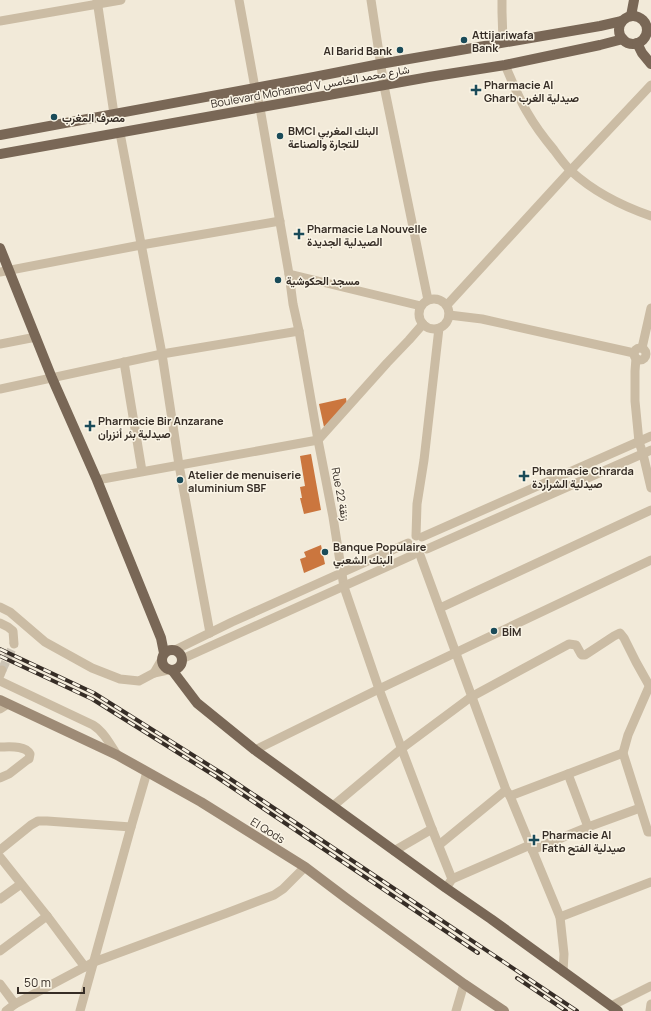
<svg xmlns="http://www.w3.org/2000/svg" width="651" height="1011" viewBox="0 0 651 1011" font-family="Manrope,Vazirmatn,sans-serif">
<style>
.building{fill:#cb763e}
.lines{fill:none;stroke-linecap:round;stroke-linejoin:round}
.street-tunnel{stroke:#ccc4b5;stroke-width:9;stroke-dasharray:9 4.5;stroke-linecap:butt}
.street{stroke:#cbbca4;stroke-width:9}
.secondary{stroke:#9e8b76;stroke-width:10}
.primary{stroke:#796756;stroke-width:10}
.rail-casing{stroke:#362d26;stroke-width:4}
.rail{stroke:#faf4e5;stroke-width:2.5;stroke-dasharray:8;stroke-linecap:butt}
.poi-dot{fill:#1a4b59;stroke:#faf4e5;stroke-width:1.5}
.labels{text-anchor:middle;dominant-baseline:central;stroke-width:3;stroke-linejoin:round;paint-order:stroke}
.poi-label{font-size:11px;font-weight:bold;fill:#362d26;stroke:#faf4e5;text-anchor:start}
.street-label{font-size:11px;fill:#362d26;stroke:#faf4e5}
</style>
<rect width="100%" height="100%" fill="#f2ead9"/>
<g class="building">
<path d="M346 398 347 405 324 427 319 404Z"/>
<path d="M311 454 321 510 304 514 300 498H302L300 487 305 486 300 456Z"/>
<path d="M321 545 325 564 304 573 300 559 306 557 304 552Z"/>
</g>
<g class="lines">
<path class="street-tunnel" d="M2 670 14 644"/>
<g class="street">
<path d="M97 0 114 114"/>
<path d="M239 0 255 88 260 108 289 274 293 304 299 331 318 440 333 517 344 587 379 689 432 829 394 851"/>
<path d="M371 0 384 86 428 300"/>
<path d="M502 0V12L503 42"/>
<path d="M0 21 121 0"/>
<path d="M505 65C512 81 518 97 527 112 535 126 544 138 554 150 559 157 565 165 571 171 594 192 622 206 651 216"/>
<path d="M120 133 162 354 179 465 210 633"/>
<path d="M0 272 141 245 280 221"/>
<path d="M289 274 421 306"/>
<circle cx="434" cy="314" r="15"/>
<path d="M447 305 570 171 651 85"/>
<path d="M449 315 482 319 634 353"/>
<path d="M0 344 36 337"/>
<circle cx="640" cy="354" r="6"/>
<path d="M642 348 651 308"/>
<path d="M636 358 635 371V401L639 442 643 454 651 488"/>
<path d="M124 362 142 471"/>
<path d="M0 389 162 354 299 331"/>
<path d="M97 480 318 440 387 363 409 340 423 324"/>
<path d="M416 536 417 504 424 460 439 328"/>
<path d="M422 537 651 436"/>
<path d="M427 549 651 450"/>
<path d="M420 555 506 790 510 796 560 917 564 954 563 972"/>
<path d="M0 607 10 612 45 642 92 668 120 679 139 681 154 673"/>
<path d="M440 608 651 510"/>
<path d="M0 623 8 627 13 631 14 644"/>
<path d="M175 650 232 622 408 543"/>
<path d="M182 659 413 555"/>
<path d="M161 661 154 673 168 670"/>
<path d="M0 675 2 670"/>
<path d="M0 681 93 725C104 732 110 744 117 755"/>
<path d="M651 686 648 689 628 735 623 753 648 832H651"/>
<path d="M0 709 8 704"/>
<path d="M0 747C9 747 25 745 30 754L29 759 27 760 9 774 0 778"/>
<path d="M255 750 379 689 651 560"/>
<path d="M568 774 588 827"/>
<path d="M510 796 623 753"/>
<path d="M333 806 401 749 471 697 569 644 576 645 581 654 582 655H585L614 636 620 633 624 638 636 662 650 687"/>
<path d="M432 829 452 879"/>
<path d="M439 845 506 790"/>
<path d="M0 850 31 825 38 821H47L131 827"/>
<path d="M532 850 588 827 640 808"/>
<path d="M0 857 47 916 85 967"/>
<path d="M446 888 452 879 530 845"/>
<path d="M0 899 21 884"/>
<path d="M560 917 651 882"/>
<path d="M0 951 47 916"/>
<path d="M0 984 15 1004"/>
<path d="M611 1006 651 986"/>
<path d="M6 1011 15 1004 94 962 227 913 274 895 283 889 305 867"/>
<path d="M80 1011 131 827 147 772"/>
<path d="M456 1011 464 984"/>
<path d="M650 1011 651 1004"/>
</g>
<path class="secondary" d="M0 700 117 755 201 802 305 867 346 898 464 984 504 1011"/>
<g class="primary">
<path d="M631 16 634 0"/>
<circle cx="633" cy="30" r="14"/>
<path d="M637 43 642 53 651 64"/>
<path d="M0 135 314 77 380 64 600 26 622 21"/>
<path d="M0 154 429 77 505 65 600 45 623 39"/>
<path d="M0 248 52 378 97 480 161 638 164 653"/>
<circle cx="172" cy="660" r="10"/>
<path d="M172 670 197 703 255 750 446 888 491 919 618 1011"/>
</g>
<defs>
<g id="rail">
<path d="M0 649 94 693 223 774 577 1011"/>
<path d="M0 656 92 699 215 776 478 953"/>
<path d="M517 978 566 1011"/>
</g>
</defs>
<use href="#rail" class="rail-casing"/>
<use href="#rail" class="rail"/>
</g>
<g class="poi-dot">
<circle cx="464" cy="40" r="4"/>
<circle cx="400" cy="50" r="4"/>
<path d="M474 84h4v4h4v4h-4v4h-4v-4h-4v-4h4z"/>
<circle cx="54" cy="117" r="4"/>
<circle cx="280" cy="136" r="4"/>
<path d="M297 228h4v4h4v4h-4v4h-4v-4h-4v-4h4z"/>
<circle cx="278" cy="280" r="4"/>
<path d="M88 420h4v4h4v4h-4v4h-4v-4h-4v-4h4z"/>
<path d="M522 470h4v4h4v4h-4v4h-4v-4h-4v-4h4z"/>
<circle cx="180" cy="480" r="4"/>
<circle cx="325" cy="552" r="4"/>
<circle cx="494" cy="631" r="4"/>
<path d="M532 834h4v4h4v4h-4v4h-4v-4h-4v-4h4z"/>
</g>
<g class="labels">
<g class="poi-label">
<text x="472" y="34">Attijariwafa<tspan x="472" dy="13">Bank</tspan></text>
<text x="392" y="50" text-anchor="end">Al Barid Bank</text>
<text x="484" y="84">Pharmacie Al<tspan x="484" dy="13">Gharb صيدلية الغرب</tspan></text>
<text x="62" y="117">مصرف المغرب</text>
<text x="288" y="130">BMCI البنك المغربي<tspan x="288" dy="13">للتجارة والصناعة</tspan></text>
<text x="307" y="228">Pharmacie La Nouvelle<tspan x="307" dy="13">الصيدلية الجديدة</tspan></text>
<text x="286" y="280">مسجد الحكوشية</text>
<text x="98" y="420">Pharmacie Bir Anzarane<tspan x="98" dy="13">صيدلية بئر أنزران</tspan></text>
<text x="532" y="470">Pharmacie Chrarda<tspan x="532" dy="13">صيدلية الشراردة</tspan></text>
<text x="188" y="474">Atelier de menuiserie<tspan x="188" dy="13">aluminium SBF</tspan></text>
<text x="333" y="546">Banque Populaire<tspan x="333" dy="13">البنك الشعبي</tspan></text>
<text x="502" y="631">BİM</text>
<text x="542" y="834">Pharmacie Al<tspan x="542" dy="13">Fath صيدلية الفتح</tspan></text>
</g>
<g class="street-label">
<text transform="translate(310 86) rotate(-10)">Boulevard Mohamed V شارع محمد الخامس</text>
<text transform="translate(341 494) rotate(79)">Rue 22 زنقة</text>
<text transform="translate(268 830) rotate(32)">El Qods</text>
</g>
</g>
<path d="M18 987v6h66v-6" fill="none" stroke="#362d26" stroke-width="2"/>
<text x="24" y="987" font-size="12" fill="#362d26" stroke="#faf4e5" stroke-width="3" paint-order="stroke">50 m</text>
</svg>
